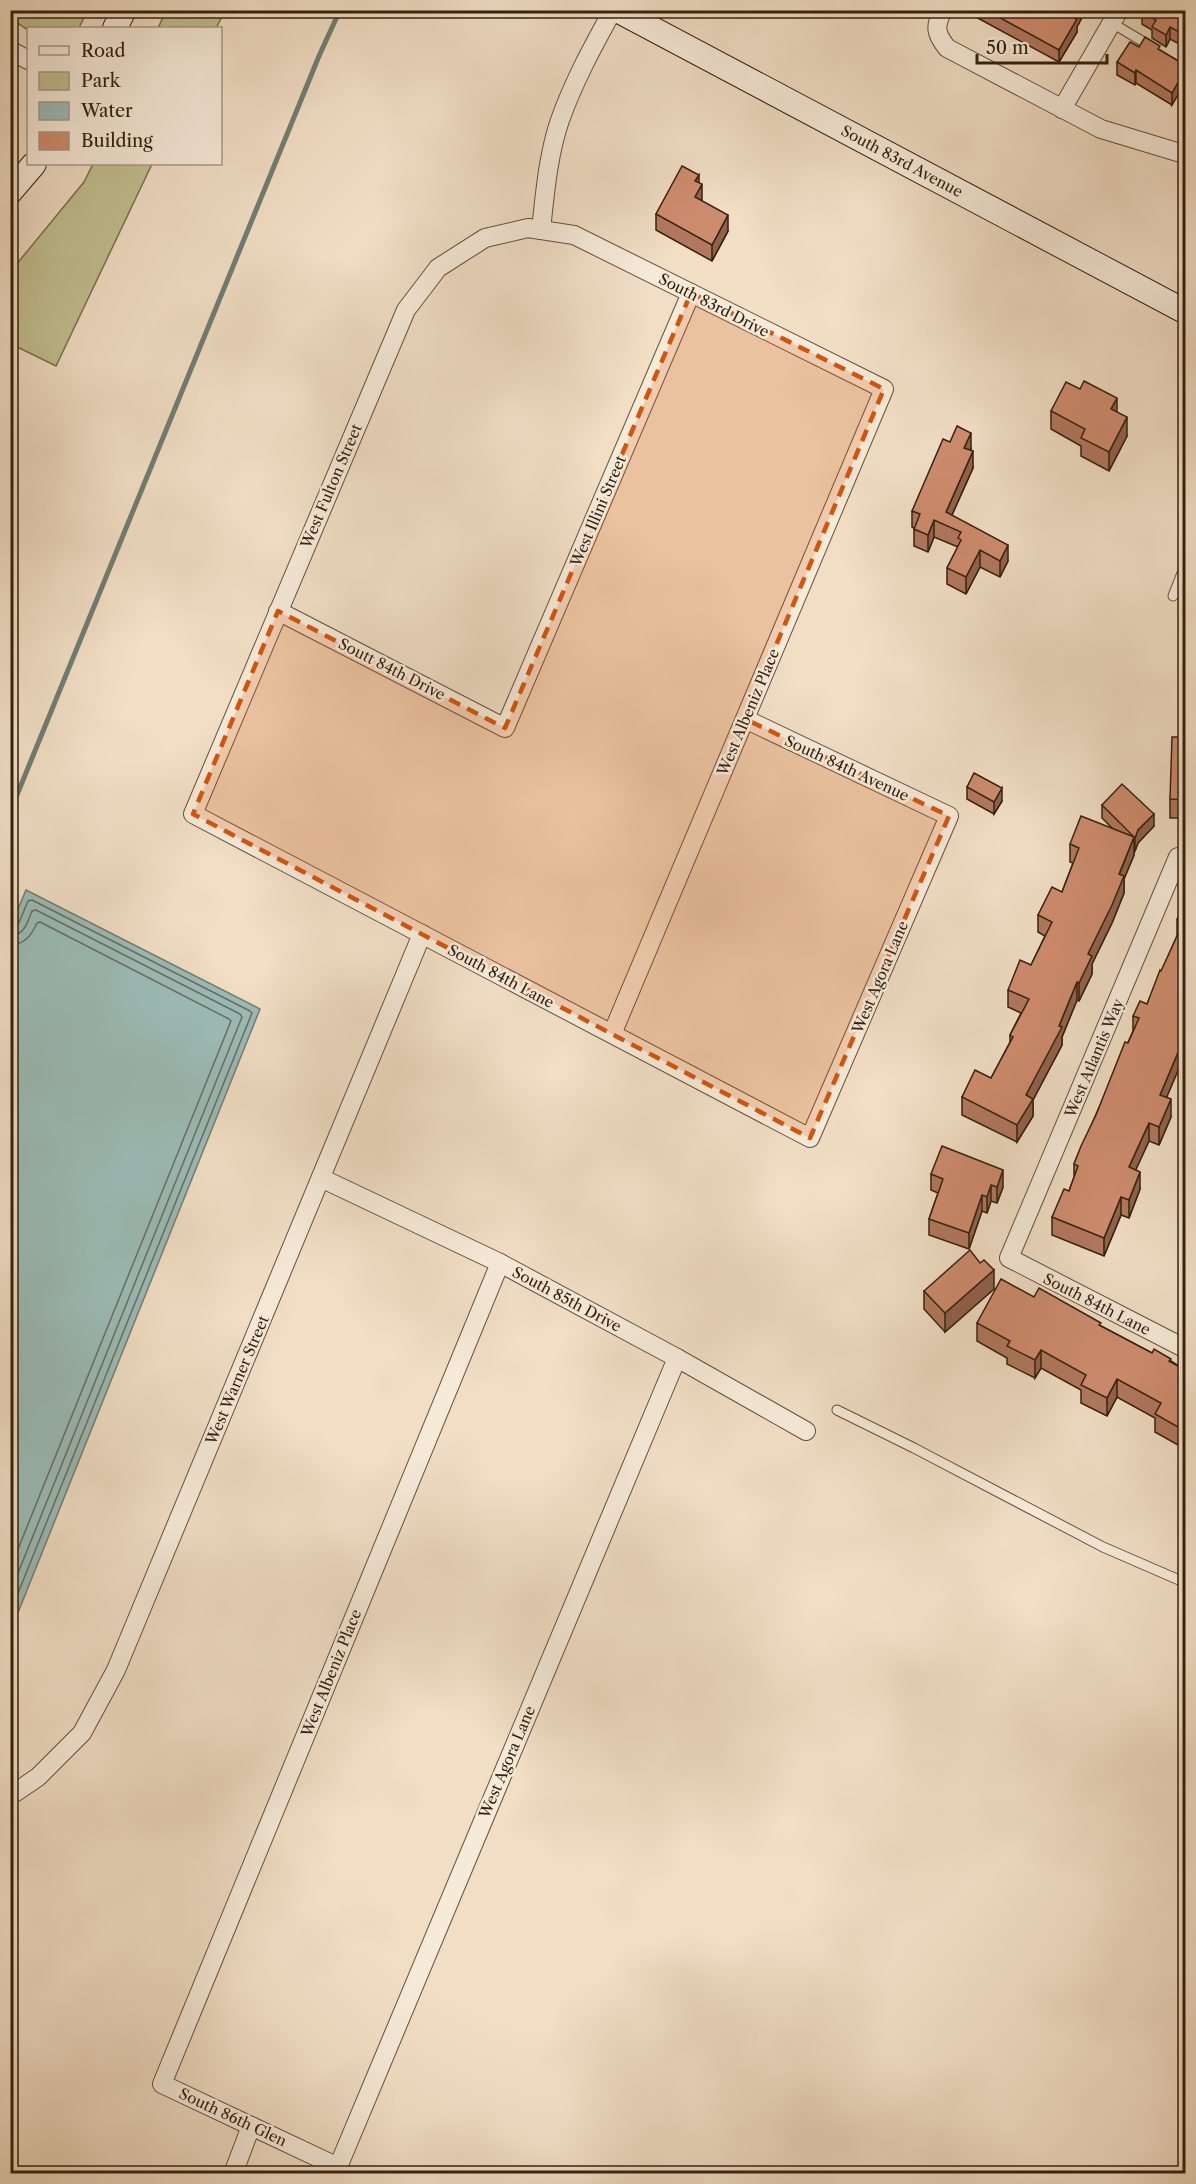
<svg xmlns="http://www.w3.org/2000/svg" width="1196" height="2184" viewBox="0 0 1196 2184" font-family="'Libre Caslon Text',serif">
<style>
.green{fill:#c1bf90;stroke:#7a704f;stroke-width:1.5}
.water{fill:#9bbcb7;stroke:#727e73;stroke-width:1.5}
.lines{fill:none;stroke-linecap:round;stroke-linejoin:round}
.shore{stroke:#686e62;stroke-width:1.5}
.stream{stroke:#727e73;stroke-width:5}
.lane-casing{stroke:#63503c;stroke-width:11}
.street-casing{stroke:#63503c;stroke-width:20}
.secondary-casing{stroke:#34200e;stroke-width:26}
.lane{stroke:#f6ead9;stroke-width:9}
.street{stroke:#f6ead9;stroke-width:18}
.secondary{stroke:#f6ead9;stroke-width:24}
.wall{fill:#b1785f;stroke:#34200e;stroke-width:1.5}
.shaded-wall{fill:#90624d;stroke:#34200e;stroke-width:1.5}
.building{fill:#ce8c6e;stroke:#34200e;stroke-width:1.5}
.marked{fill:#d6530c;fill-opacity:0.2;stroke:#d6530c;stroke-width:4.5;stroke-dasharray:12 8;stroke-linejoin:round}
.labels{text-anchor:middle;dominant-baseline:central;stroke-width:5;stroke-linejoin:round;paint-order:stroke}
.street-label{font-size:15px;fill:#34200e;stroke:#f6ead9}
</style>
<rect width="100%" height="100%" fill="#f1dec5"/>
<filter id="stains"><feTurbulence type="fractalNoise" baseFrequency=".00333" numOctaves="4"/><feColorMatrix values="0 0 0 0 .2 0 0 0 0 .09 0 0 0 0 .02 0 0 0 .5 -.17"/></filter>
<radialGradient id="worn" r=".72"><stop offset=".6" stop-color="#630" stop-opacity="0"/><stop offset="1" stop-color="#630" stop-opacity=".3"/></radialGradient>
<g class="green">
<path d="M13 11V10L87 11 79 28 28 30 11 19Z"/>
<path d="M166 11 167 10 225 11 216 28H158Z"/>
<path d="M93 164H152L56 366 11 344V271L84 182Z"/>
</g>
<path class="water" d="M26 890 260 1009 11 1630 10 928Z"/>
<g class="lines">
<g class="shore">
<path d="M10 928 18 925 28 901 32 900 250 1011 252 1013 10 1613"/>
<path d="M10 936C25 935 27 923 32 911L36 910 240 1014 242 1017 10 1593"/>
<path d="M10 945C25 944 31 936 37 923L40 922 229 1019 231 1021 10 1569"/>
</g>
<path class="stream" d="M10 812 319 56 340 10"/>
<defs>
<g id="lane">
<path d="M1112 23 1152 47"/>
<path d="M1173 596 1186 563"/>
<path d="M837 1410 914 1448 1103 1547 1186 1583"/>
</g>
<g id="street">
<path d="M943 10C934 27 936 34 947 48L1101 129 1177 152 1186 153"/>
<path d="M10 50 28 60"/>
<path d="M1062 109 1119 10"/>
<path d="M541 230C545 193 548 155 560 120 574 81 593 46 613 10"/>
<path d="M278 611 505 728 691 293"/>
<path d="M1186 861 1178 857 1009 1258 1186 1349"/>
<path d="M612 1034 884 389 574 235 528 228 485 238 438 268 406 310 193 814 810 1138 949 816 745 719"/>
<path d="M321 1178 500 1263 677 1358 806 1431"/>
<path d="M500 1263 162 2084 338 2167 677 1358"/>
<path d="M10 1796 38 1777 82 1733 116 1670 422 934"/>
<path d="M233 2174 251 2126"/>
</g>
<g id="secondary">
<path d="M617 10 1186 312"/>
<path d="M115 28 124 10"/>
<path d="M10 192 34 164"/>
</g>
</defs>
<use href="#lane" class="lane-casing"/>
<use href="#street" class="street-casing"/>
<use href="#secondary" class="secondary-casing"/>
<use href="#lane" class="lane"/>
<use href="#street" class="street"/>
<use href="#secondary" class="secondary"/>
</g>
<g class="wall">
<path d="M974 10H1055L1060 13 1062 12 1059 10H1086L1077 27V32L1059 62 974 16Z"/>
<path d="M1185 10V47L1170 39 1166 47 1152 38V30L1142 24V12Z"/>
<path d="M1139 47 1160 50 1185 65 1172 105 1136 83 1135 85 1117 75V62Z"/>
<path d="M702 201 728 231 712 261 656 230V214Z"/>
<path d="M1051 411 1117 412 1127 436 1109 471 1081 456V446L1051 429Z"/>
<path d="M971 449 973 468 952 515 1008 561 1000 577 980 567 966 594 947 584V568L958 547 934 537 928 552 914 546V528L912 527V511Z"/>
<path d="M1185 737V818H1170V799Z"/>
<path d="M967 787 1002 801 994 814 967 799Z"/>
<path d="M1102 805 1154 826 1138 843 1135 851 1134 849V855L1124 879V893L1112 923 1092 964V974L1079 1001 1077 1000 1062 1037V1045L1033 1100V1116L1017 1142 962 1115V1097L991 1078 1010 1042V1035L1021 1013 1008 1007V990L1031 965 1045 936 1038 932V915L1062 892 1073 863 1070 862V844L1113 829 1102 818Z"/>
<path d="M1185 899V1071L1179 1068 1166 1098 1171 1117 1159 1145 1149 1141 1135 1170 1140 1189 1129 1218 1121 1215 1104 1256 1052 1235V1217L1069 1191 1074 1177V1164L1133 1031V1016L1147 1004 1177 936V920Z"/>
<path d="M931 1174 1003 1187 997 1203 991 1201 987 1213 982 1211 969 1249 929 1235V1219L938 1193 931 1190Z"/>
<path d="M994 1289 945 1332 924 1309V1291Z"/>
<path d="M1034 1297 1101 1326 1152 1353 1171 1361 1185 1370V1449L1155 1432V1418L1117 1397 1107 1416 1081 1403V1390L1041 1368 1035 1378 1007 1364V1358L977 1341V1323Z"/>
</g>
<g class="shaded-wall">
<path d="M1079 10H1086L1077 27V32L1059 62V50Z"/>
<path d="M1170 27V39L1166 47V35Z"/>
<path d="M1136 70V83L1135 85V73Z"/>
<path d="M1185 70V83L1172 105V93Z"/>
<path d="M699 175V190L702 184V201L695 213V181Z"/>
<path d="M728 215V231L712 261V245Z"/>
<path d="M1117 398V417L1111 409Z"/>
<path d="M1127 417V436L1109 471V452Z"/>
<path d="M971 433V449L964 464V448Z"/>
<path d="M973 451V468L947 526 946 512Z"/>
<path d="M934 520V537L928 552V535Z"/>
<path d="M1008 545V561L1000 577V561Z"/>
<path d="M980 550V567L966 594V577Z"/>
<path d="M1002 788V801L994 814V802Z"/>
<path d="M1154 814V826L1138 843 1135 851V838L1138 830Z"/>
<path d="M1134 837V855L1124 879V893L1112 923 1092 964V974L1079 1001V983L1088 954Z"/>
<path d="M1077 982V1000L1062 1037V1045L1033 1100V1116L1017 1142V1125L1026 1095 1059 1026Z"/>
<path d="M1179 1050V1068L1160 1113V1095Z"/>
<path d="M1171 1099V1117L1159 1145V1127Z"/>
<path d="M1149 1123V1141L1129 1185V1167Z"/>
<path d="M1003 1170V1187L997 1203V1187Z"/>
<path d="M1140 1172V1189L1129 1218V1200Z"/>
<path d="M991 1185V1201L987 1213V1197Z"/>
<path d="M982 1195V1211L969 1249V1233Z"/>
<path d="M1121 1197V1215L1104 1256V1238Z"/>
<path d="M994 1270V1289L945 1332V1313Z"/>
<path d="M1041 1350V1368L1035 1378V1360Z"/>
<path d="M1117 1379V1397L1107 1416V1398Z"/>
</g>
<g class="building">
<path d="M986 10H1055L1060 13 1064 10H1079L1074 18 1077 19 1059 50Z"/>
<path d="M1143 10H1185V35L1170 27 1166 35 1152 27 1156 20 1142 12Z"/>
<path d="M1145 37 1160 46 1158 49 1185 65V70L1172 93 1136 70 1135 73 1117 62 1130 42 1139 47Z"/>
<path d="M682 166 699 175 695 181 702 184 695 197 728 215 712 245 656 214Z"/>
<path d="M1084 381 1117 398 1111 409 1127 417 1109 452 1081 438 1085 429 1051 411 1066 382 1080 389Z"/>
<path d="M957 426 971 433 964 448 973 451 946 512 1008 545 1000 561 980 550 966 577 947 568 961 540 958 538 961 532 934 520 928 535 914 529 920 514 912 511 943 439 950 442Z"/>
<path d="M1172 737H1185V800L1170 799Z"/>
<path d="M974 773 1002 788 994 802 967 787Z"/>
<path d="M1122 784 1154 814 1138 830 1135 838 1102 805Z"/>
<path d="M1081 816 1134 837 1119 874 1124 876 1112 905 1088 954 1092 956 1079 983 1077 982 1059 1026 1062 1027 1026 1095 1033 1099 1017 1125 962 1097 975 1070 991 1078 1013 1037 1010 1035 1029 999 1008 990 1020 960 1031 965 1052 922 1038 915 1052 887 1062 892 1079 848 1070 844Z"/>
<path d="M1185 899V1011L1182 1019 1185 1021V1053L1179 1050 1160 1095 1171 1099 1159 1127 1149 1123 1129 1167 1140 1172 1129 1200 1121 1197 1104 1238 1052 1217 1064 1189 1069 1191 1078 1166 1074 1164 1081 1146 1096 1115 1125 1042 1128 1043 1139 1018 1133 1016 1140 1001 1147 1004 1160 970 1161 971 1183 923 1177 920Z"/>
<path d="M942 1146 1003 1170 997 1187 991 1185 987 1197 982 1195 969 1233 929 1219 943 1179 931 1174Z"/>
<path d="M970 1250 980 1263 984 1260 994 1270 945 1313 924 1291Z"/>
<path d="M1001 1279 1034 1297 1039 1288 1101 1323 1099 1325 1152 1353 1154 1349 1171 1359 1169 1361 1185 1370V1431L1155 1414 1161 1403 1117 1379 1107 1398 1081 1385 1086 1375 1041 1350 1035 1360 1007 1346 1010 1341 977 1323Z"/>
</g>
<path class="marked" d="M691 293 884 389 745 719 949 816 810 1138 193 814 278 611 505 728Z"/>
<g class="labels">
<g class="street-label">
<text transform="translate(902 161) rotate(28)">South 83rd Avenue</text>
<text transform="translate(714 305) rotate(27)">South 83rd Drive</text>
<text transform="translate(331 486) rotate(-67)">West Fulton Street</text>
<text transform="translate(598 511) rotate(-67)">West Illini Street</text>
<text transform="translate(392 669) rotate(27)">Soutt 84th Drive</text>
<text transform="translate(748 712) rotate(-67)">West Albeniz Place</text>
<text transform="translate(847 768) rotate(25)">South 84th Avenue</text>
<text transform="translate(501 976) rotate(28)">South 84th Lane</text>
<text transform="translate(880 977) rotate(-67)">West Agora Lane</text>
<text transform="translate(1094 1058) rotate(-67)">West Atlantis Way</text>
<text transform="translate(567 1299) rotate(28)">South 85th Drive</text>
<text transform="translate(1097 1304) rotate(27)">South 84th Lane</text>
<text transform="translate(237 1380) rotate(-67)">West Warner Street</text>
<text transform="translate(331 1673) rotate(-68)">West Albeniz Place</text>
<text transform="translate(507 1762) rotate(-67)">West Agora Lane</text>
<text transform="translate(233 2117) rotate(25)">South 86th Glen</text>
</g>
</g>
<rect width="1196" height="2184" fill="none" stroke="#f1dec5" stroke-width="36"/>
<rect x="12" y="12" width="1172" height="2160" fill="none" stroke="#34200e" stroke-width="3"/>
<rect x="18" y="18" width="1160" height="2148" fill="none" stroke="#34200e" stroke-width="1.5"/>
<rect x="27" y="27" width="195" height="138" fill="#f6ead9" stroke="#a89988" stroke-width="1.5"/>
<rect x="39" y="46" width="30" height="9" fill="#f6ead9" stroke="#a89988" stroke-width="1.5"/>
<text x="81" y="57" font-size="18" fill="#34200e">Road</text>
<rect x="39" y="72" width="30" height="18" fill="#c1bf90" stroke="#a89988" stroke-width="1.5"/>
<text x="81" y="87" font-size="18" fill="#34200e">Park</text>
<rect x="39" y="102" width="30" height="18" fill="#9bbcb7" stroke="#a89988" stroke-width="1.5"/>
<text x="81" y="117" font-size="18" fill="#34200e">Water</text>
<rect x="39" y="132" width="30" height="18" fill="#ce8c6e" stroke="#a89988" stroke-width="1.5"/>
<text x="81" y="147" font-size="18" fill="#34200e">Building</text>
<path d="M977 54v9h130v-9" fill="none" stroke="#34200e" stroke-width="3"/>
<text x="986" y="54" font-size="18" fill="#34200e" stroke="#f6ead9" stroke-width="4.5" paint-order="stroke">50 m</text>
<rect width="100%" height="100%" filter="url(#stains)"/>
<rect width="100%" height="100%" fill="url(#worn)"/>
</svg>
